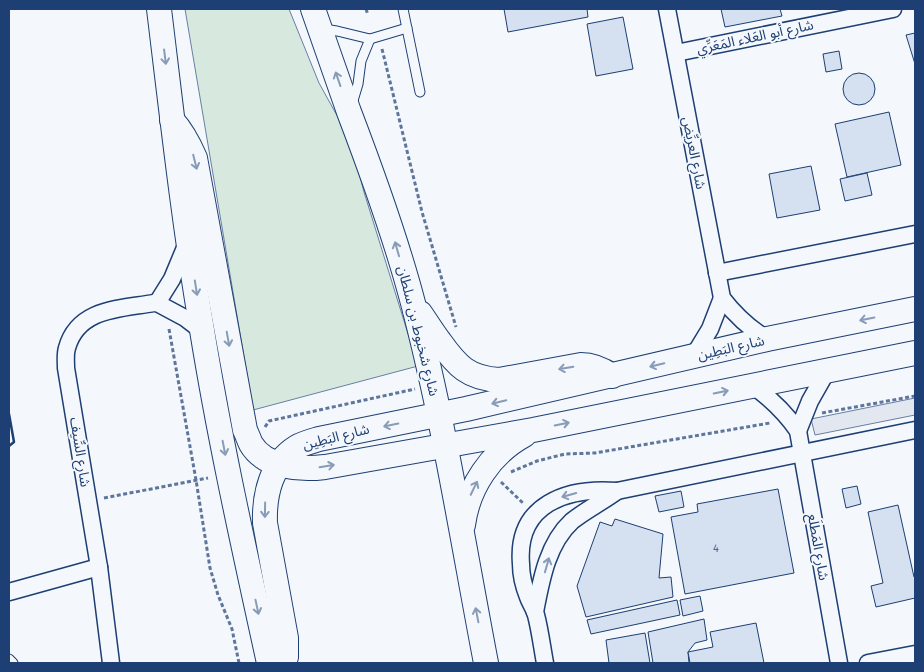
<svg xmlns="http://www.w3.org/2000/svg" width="924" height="672" viewBox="0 0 924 672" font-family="'Fira Sans','Noto Sans Arabic',sans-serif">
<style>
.green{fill:#d7e8df;stroke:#687fa3}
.parking{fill:#e3e8f0;stroke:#687fa3}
.building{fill:#d5e0f0;stroke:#1d3f73}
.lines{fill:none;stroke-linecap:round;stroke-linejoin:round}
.service-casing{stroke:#1d3f73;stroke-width:11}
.minor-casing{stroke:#1d3f73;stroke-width:19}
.secondary-casing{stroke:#1d3f73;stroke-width:26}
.path{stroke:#5e769c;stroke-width:3;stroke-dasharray:4 2.5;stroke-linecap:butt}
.service{stroke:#f4f7fb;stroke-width:9}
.minor{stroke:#f4f7fb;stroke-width:16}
.secondary{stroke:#f4f7fb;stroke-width:24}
.wall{stroke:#1d3f73;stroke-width:2.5}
.oneway{stroke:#889bb7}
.labels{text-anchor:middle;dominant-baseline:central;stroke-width:4;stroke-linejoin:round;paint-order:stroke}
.number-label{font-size:11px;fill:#4b6792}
.street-label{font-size:14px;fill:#1d3f73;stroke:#f4f7fb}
</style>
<rect width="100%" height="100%" fill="#f4f7fb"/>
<path class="green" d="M185 9H289L319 83 350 139 364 192 418 366 253 410Z"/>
<path class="parking" d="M915 398V415L815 435 811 419Z"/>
<g class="building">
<path d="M504 9H587L588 17 508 32Z"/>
<path d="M721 9H780L782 16 725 27Z"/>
<path d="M623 17 633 69 596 76 587 24Z"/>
<path d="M915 33V64L906 35Z"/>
<path d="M839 51 842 69 826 72 823 54Z"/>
<circle cx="859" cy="89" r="16"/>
<path d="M889 112 901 165 847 177 835 124Z"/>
<path d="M811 166 820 210 777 218 769 174Z"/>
<path d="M867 173 872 195 845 201 840 179Z"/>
<path d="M857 486 861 504 846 508 842 489Z"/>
<path d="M778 489 794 573 685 594 671 517 698 512 697 504Z"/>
<path d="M681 491 684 507 659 512 655 496Z"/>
<path d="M898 505 914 577H915V598L876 607 871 586 883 583 868 512Z"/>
<path d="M615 519 663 534 659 578 671 577 673 597 586 617 577 586 600 522 612 526Z"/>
<path d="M700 596 703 611 683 616 680 600Z"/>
<path d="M677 600 680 615 591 634 587 620Z"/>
<path d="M704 619 707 640 695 643 688 652 689 663H653L648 632Z"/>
<path d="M756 623 764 663H690L688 652 713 647 710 632Z"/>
<path d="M645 633 650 663H609L606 640Z"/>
</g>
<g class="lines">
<defs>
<g id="service">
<path d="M403 9 420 92"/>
<path d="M323 29 337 31 370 39 407 28"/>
<path d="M352 104 358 84 361 61 370 39"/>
<path d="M9 659 13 663"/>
</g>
<g id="minor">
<path d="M667 9 722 298C735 315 749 328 767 339"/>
<path d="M676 53 893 9"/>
<path d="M717 273 915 234"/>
<path d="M157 303 172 279 187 243"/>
<path d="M693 357 710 329 722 298"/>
<path d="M752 385C770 398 785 412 798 431L839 663"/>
<path d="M798 431 810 401 827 371"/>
<path d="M9 592 99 567"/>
<path d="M535 612C541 581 547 544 572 521 586 510 602 502 617 491"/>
<path d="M111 663 99 567 66 368C66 361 65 354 67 348 78 308 120 309 154 303H157L185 318 202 331"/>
<path d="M545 663C542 647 540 630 536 615 534 608 530 603 528 597 524 587 521 575 521 564 516 504 567 487 617 491L915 430"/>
<path d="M868 663 915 654"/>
</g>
<g id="secondary">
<path d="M159 9C172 116 184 224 202 330 220 442 245 553 269 663"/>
<path d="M313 9C325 43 337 78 349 112 373 175 396 238 413 303 444 421 463 543 486 663"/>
<path d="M172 120C183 132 189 144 195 158L245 430C247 434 249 440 251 444 265 468 301 470 325 467L533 430 915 353"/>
<path d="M420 313C427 323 433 333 440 342 457 366 468 378 499 380L581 365C593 365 602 369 612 376"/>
<path d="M463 525C468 487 491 453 524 435"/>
<path d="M284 663 286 657V638L265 523C264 495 271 463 297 447 304 443 312 441 319 439L466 409 767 339 915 309"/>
</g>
</defs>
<use href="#service" class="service-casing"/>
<use href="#minor" class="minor-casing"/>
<use href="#secondary" class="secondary-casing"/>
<g class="path">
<path d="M366 9 368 15"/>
<path d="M382 49 422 212 456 327"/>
<path d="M169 329 196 480 210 568 218 595 232 629 239 663"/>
<path d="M822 413 915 396"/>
<path d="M265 427 269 421 415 389"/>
<path d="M511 472 537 461 565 454 595 453 770 423"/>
<path d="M501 482 524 504"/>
<path d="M104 498 208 478"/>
</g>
<use href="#service" class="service"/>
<use href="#minor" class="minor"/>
<use href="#secondary" class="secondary"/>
<path class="wall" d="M9 414 14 442 9 446"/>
</g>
<defs><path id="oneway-shaft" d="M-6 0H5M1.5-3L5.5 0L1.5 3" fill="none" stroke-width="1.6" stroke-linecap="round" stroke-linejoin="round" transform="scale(1.25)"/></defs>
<g class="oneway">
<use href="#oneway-shaft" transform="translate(165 57) rotate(83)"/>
<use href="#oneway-shaft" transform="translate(338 79) rotate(-109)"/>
<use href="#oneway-shaft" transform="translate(195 162) rotate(76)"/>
<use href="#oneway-shaft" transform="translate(397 249) rotate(-106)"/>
<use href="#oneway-shaft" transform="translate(196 288) rotate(81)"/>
<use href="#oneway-shaft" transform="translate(867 319) rotate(169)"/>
<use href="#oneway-shaft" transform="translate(228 339) rotate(80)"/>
<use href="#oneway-shaft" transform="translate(657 365) rotate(167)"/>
<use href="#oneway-shaft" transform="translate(566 368) rotate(170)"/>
<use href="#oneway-shaft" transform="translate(721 392) rotate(-12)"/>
<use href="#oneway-shaft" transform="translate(499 402) rotate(167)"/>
<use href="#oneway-shaft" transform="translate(562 424) rotate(-12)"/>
<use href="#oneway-shaft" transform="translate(391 425) rotate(169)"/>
<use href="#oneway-shaft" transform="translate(224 448) rotate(79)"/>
<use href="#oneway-shaft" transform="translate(327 466) rotate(-9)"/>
<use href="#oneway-shaft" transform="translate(474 488) rotate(-64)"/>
<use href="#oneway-shaft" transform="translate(569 495) rotate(164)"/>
<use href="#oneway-shaft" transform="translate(265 510) rotate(91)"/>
<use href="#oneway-shaft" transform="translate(547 565) rotate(-74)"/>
<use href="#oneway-shaft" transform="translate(257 607) rotate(78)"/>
<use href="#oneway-shaft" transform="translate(477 615) rotate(-101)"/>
</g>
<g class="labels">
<g class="number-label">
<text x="716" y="548">4</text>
</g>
<g class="street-label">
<text transform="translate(755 37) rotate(-12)">شارع أبو العَلاء المَعَرِّي</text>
<text transform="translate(694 153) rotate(79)">شارع العريِّض</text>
<text transform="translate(418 331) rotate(76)">شارع شخبوط بن سلطان</text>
<text transform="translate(731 348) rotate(-13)">شارع البَطِين</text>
<text transform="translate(336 437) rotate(-14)">شارع البَطِين</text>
<text transform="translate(80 452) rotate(81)">شارع السِّيف</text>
<text transform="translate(818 547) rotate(80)">شارع المَطلَع</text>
</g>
</g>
<rect width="924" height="672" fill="none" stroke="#1d3f73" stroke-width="20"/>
</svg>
